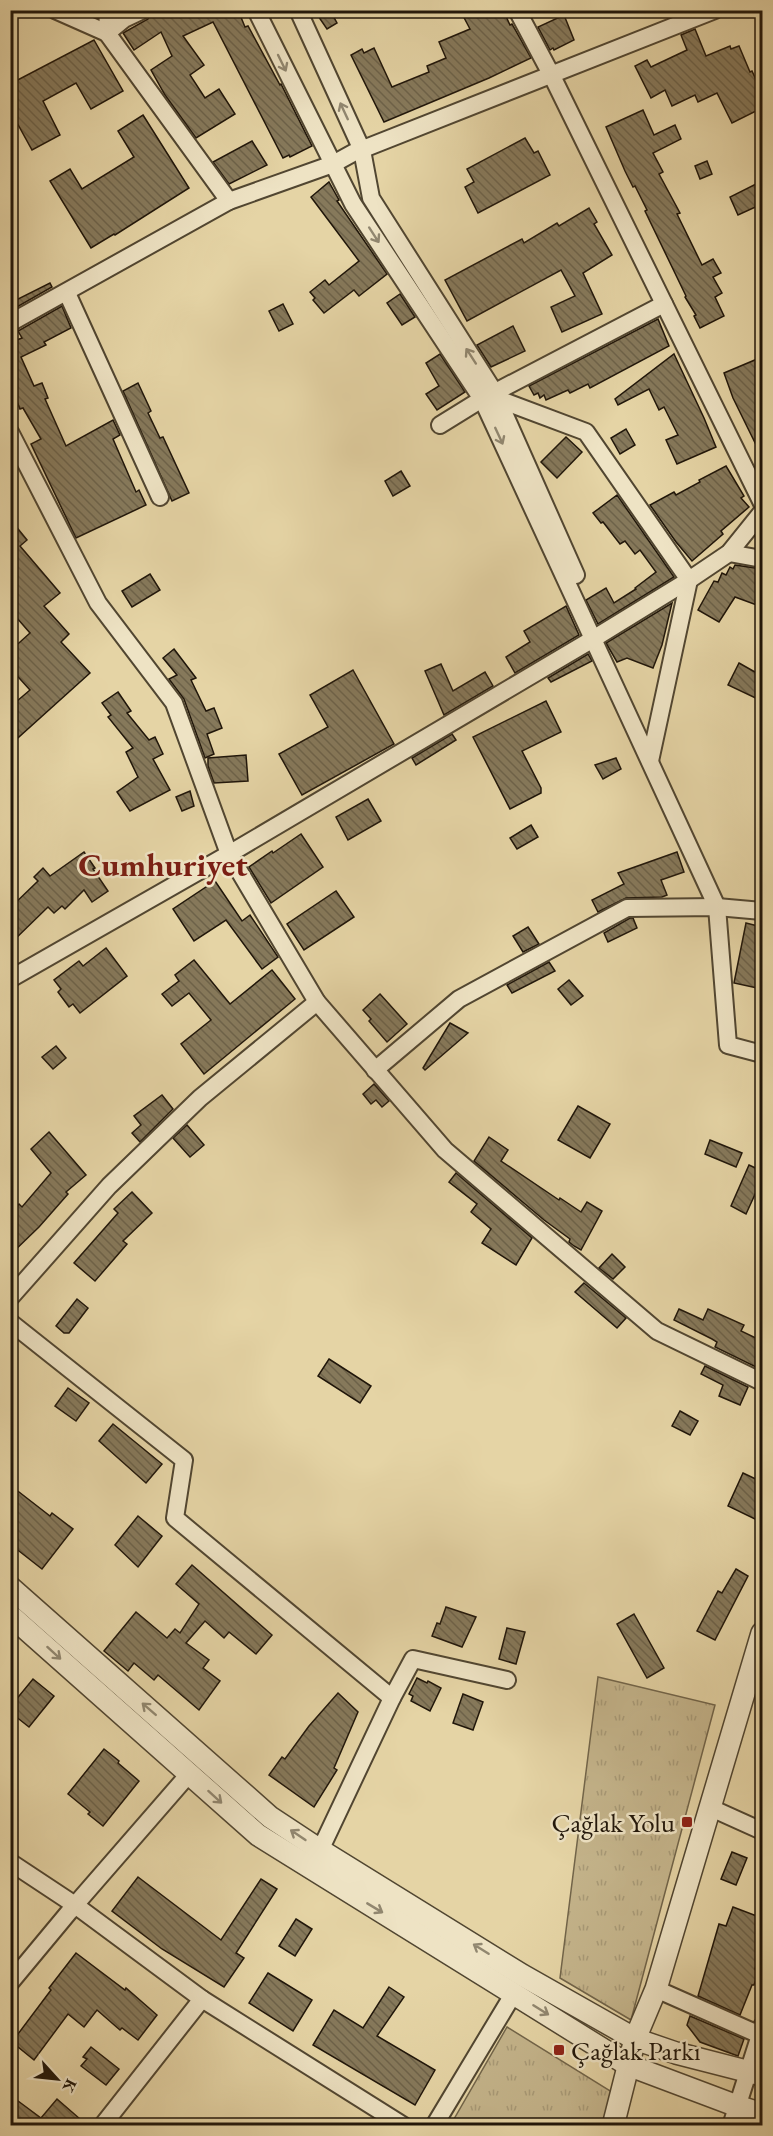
<svg xmlns="http://www.w3.org/2000/svg" width="773" height="2136" viewBox="0 0 773 2136" font-family="'EB Garamond',serif">
<style>
.park{fill:url(#park-tufts);stroke:#72654a;stroke-width:1.5}
.building{fill:url(#building-back-hatch);stroke:#20160a;stroke-width:1.5}
.lines{fill:none;stroke-linecap:round;stroke-linejoin:round}
.minor-casing{stroke:#514631;stroke-width:20}
.tertiary-casing{stroke:#514631;stroke-width:24}
.minor{stroke:#eee3c4;stroke-width:16}
.tertiary{stroke:#eee3c4;stroke-width:21}
.oneway{stroke:#918770}
.poi-dot{fill:#8f2418;stroke:#eee3c4;stroke-width:2}
.labels{text-anchor:middle;dominant-baseline:central;stroke-width:5;stroke-linejoin:round;paint-order:stroke}
.poi-label{font-size:27px;fill:#20160a;stroke:#eee3c4;text-anchor:end}
.district-label{font-size:33px;font-weight:bold;fill:#7a1f14;stroke:#eee3c4}
</style>
<defs>
<pattern id="park-tufts" width="24" height="20" patternUnits="userSpaceOnUse" patternTransform="scale(1.5)"><rect width="24" height="20" fill="#c4b48b"/><path d="M3 7l-1-3M5 7V3M7 7l1-3M15 17l-1-3M17 17v-4M19 17l1-3" fill="none" stroke="#a89a77"/></pattern>
<pattern id="building-back-hatch" width="6" height="6" patternUnits="userSpaceOnUse" patternTransform="scale(1.5)"><rect width="6" height="6" fill="#86795b"/><path d="M-1 5l2 2M0 0l6 6M5-1l2 2" fill="none" stroke="#6d6249"/></pattern>
</defs>
<rect width="100%" height="100%" fill="#e5d4a5"/>
<filter id="stains"><feTurbulence type="fractalNoise" baseFrequency=".00333" numOctaves="4"/><feColorMatrix values="0 0 0 0 .2 0 0 0 0 .09 0 0 0 0 .02 0 0 0 .5 -.17"/></filter>
<radialGradient id="worn" r=".72"><stop offset=".6" stop-color="#630" stop-opacity="0"/><stop offset="1" stop-color="#630" stop-opacity=".3"/></radialGradient>
<g class="park">
<path d="M598 1677 715 1705 631 2020 560 1978Z"/>
<path d="M507 2027 612 2092 603 2125 450 2126Z"/>
</g>
<g class="building">
<path d="M153 10H238L245 27 248 26 280 85 281 84 312 146 290 157 289 155 283 158 213 22 183 36 204 65 190 75 205 98 219 89 235 114 196 138 165 95 151 70 172 56 161 32 134 50 123 33 148 19Z"/>
<path d="M314 10H330L337 23 327 29Z"/>
<path d="M460 10H503L510 25 512 24 531 58 489 78 384 122 351 55 362 49 364 53 374 48 392 87 429 72 427 66 446 58 439 42 470 29Z"/>
<path d="M564 15 574 40 554 50 553 48 550 50 538 27Z"/>
<path d="M695 29 706 56 730 46 731 49 739 46 750 72 752 71 762 93V108L732 123 717 93 698 102 695 95 672 106 665 90 651 98 635 66 647 60 651 67 687 50 681 35Z"/>
<path d="M94 40 123 91 91 109 76 83 43 101 60 135 32 150 10 110V84Z"/>
<path d="M643 110 654 135 675 125 681 139 653 153 663 172 659 174 680 213 677 214 702 265 713 259 721 273 713 277 722 293 715 297 724 316 700 328 694 316 696 315 685 297 686 296 645 211 647 210 635 186 633 187 625 171 606 127Z"/>
<path d="M143 115 189 188 115 235 114 234 91 248 50 181 70 169 82 189 134 157 118 131Z"/>
<path d="M525 138 534 153 538 151 550 175 478 213 465 187 474 182 467 169Z"/>
<path d="M252 141 267 165 229 184 213 162Z"/>
<path d="M707 161 712 174 700 179 695 166Z"/>
<path d="M762 181V204L738 215 730 197Z"/>
<path d="M329 182 339 200 337 201 387 274 359 296 354 290 324 313 313 300 315 298 310 292 325 280 329 285 359 261 311 197Z"/>
<path d="M589 208 597 222 594 224 612 255 583 273 602 314 562 332 551 307 575 296 561 270 467 321 445 280 522 239 524 243 557 223 559 226Z"/>
<path d="M50 283 52 287 17 307 14 301Z"/>
<path d="M400 294 415 317 402 325 387 303Z"/>
<path d="M283 304 293 324 279 331 269 311Z"/>
<path d="M62 306 71 328 44 342 46 345 21 357 34 386 42 383 48 398 45 399 66 446 113 420 120 435 113 439 136 492 139 490 146 505 76 538 31 444 41 439 23 408 20 409 10 384V334L14 341 22 338 18 331Z"/>
<path d="M658 319 669 346 590 388 588 384 570 393 568 390 546 400 544 395 540 398 538 393 534 395 529 386Z"/>
<path d="M513 326 525 351 491 367 477 345Z"/>
<path d="M440 354 465 392 437 410 426 394 439 386 426 363Z"/>
<path d="M674 354 704 418 716 447 677 464 666 440 678 435 664 407 659 410 649 389 618 405 615 399Z"/>
<path d="M762 357V457L733 398 724 373Z"/>
<path d="M138 383 151 411 148 413 160 438 163 437 189 493 172 501 123 391Z"/>
<path d="M626 429 635 445 620 454 611 438Z"/>
<path d="M566 437 582 452 557 478 541 462Z"/>
<path d="M726 466 744 496 741 498 749 507 721 531 723 534 692 561 676 542 650 505 674 492 676 495 700 482 699 480Z"/>
<path d="M401 471 410 486 393 496 385 481Z"/>
<path d="M617 495 674 577 598 624 586 600 606 588 614 603 636 589 635 588 656 572 640 550 635 554 625 541 620 544 603 522 601 523 593 513Z"/>
<path d="M10 519 27 540 20 546 60 593 44 606 69 634 61 642 90 673 10 745V707L30 690 10 668V651L30 633 10 610Z"/>
<path d="M735 565 762 569V607L735 597 719 622 698 610 714 581 718 582 722 573 726 575 730 567 733 569Z"/>
<path d="M150 574 160 590 132 607 122 591Z"/>
<path d="M672 603 662 645 653 668 627 658 617 662 606 643Z"/>
<path d="M566 606 579 635 515 673 506 657 530 642 524 631Z"/>
<path d="M174 649 196 678 191 680 206 711 214 708 222 728 207 734 214 754 205 758 184 699 169 679 177 675 163 658Z"/>
<path d="M588 654 592 661 551 682 548 678Z"/>
<path d="M739 663 762 676V701L728 685Z"/>
<path d="M441 664 453 691 485 672 493 686 444 715 425 671Z"/>
<path d="M353 670 394 744 302 795 279 754 328 727 310 695Z"/>
<path d="M118 692 131 711 127 713 149 740 155 737 163 754 153 759 170 790 130 811 117 792 138 777 126 752 133 748 108 717 111 715 102 703Z"/>
<path d="M546 701 561 732 522 751 541 788V793L510 809 473 737Z"/>
<path d="M452 734 456 740 416 765 412 758Z"/>
<path d="M246 755 248 781 214 783 208 766V758Z"/>
<path d="M616 758 621 769 603 779 595 765Z"/>
<path d="M190 791 194 806 182 811 176 797Z"/>
<path d="M368 799 381 821 348 840 336 817Z"/>
<path d="M531 825 538 837 517 849 510 838Z"/>
<path d="M301 834 323 867 271 903 249 867 272 851 273 853Z"/>
<path d="M84 852 95 868 93 869 108 891 92 902 84 890 65 909 62 906 54 913 48 907 10 944V908L38 881 34 877 43 868 50 876Z"/>
<path d="M677 852 684 872 661 880 667 895 662 897 626 898 598 912 592 900 624 884 618 873Z"/>
<path d="M215 881 242 921 250 915 278 957 262 969 226 920 194 941 173 909Z"/>
<path d="M336 891 354 917 304 950 287 924Z"/>
<path d="M630 918H633L637 928 608 942 604 933Z"/>
<path d="M746 923 762 927V989L734 983Z"/>
<path d="M528 927 539 944 523 952 513 936Z"/>
<path d="M106 948 127 976 80 1013 73 1004 69 1007 58 992 61 989 54 980 79 961 83 966Z"/>
<path d="M194 960 230 1004 272 970 295 999 204 1074 181 1044 211 1020 189 993 172 1006 162 994 179 981 175 975Z"/>
<path d="M549 962 555 971 512 993 507 985Z"/>
<path d="M569 980 583 996 571 1005 558 989Z"/>
<path d="M380 994 407 1024 387 1042 369 1021 371 1019 363 1010Z"/>
<path d="M450 1023 468 1033 425 1070 423 1068Z"/>
<path d="M56 1046 66 1058 53 1069 42 1057Z"/>
<path d="M374 1084 389 1101 382 1107 376 1100 371 1104 363 1094Z"/>
<path d="M162 1095 173 1109 140 1142 132 1133 141 1125 134 1116Z"/>
<path d="M578 1106 610 1124 590 1158 558 1140Z"/>
<path d="M187 1125 204 1145 190 1157 173 1138Z"/>
<path d="M49 1132 86 1175 66 1192 68 1194 39 1227 10 1255V1213L19 1204 22 1207 51 1173 31 1149Z"/>
<path d="M489 1137 508 1150 501 1161 559 1200 560 1198 581 1212 587 1202 602 1211 581 1250 574 1246 569 1242 570 1239 544 1220 474 1161Z"/>
<path d="M710 1140 742 1153 736 1167 705 1154Z"/>
<path d="M749 1165 762 1171V1179L746 1214 731 1206Z"/>
<path d="M456 1173 532 1238 516 1265 482 1243 491 1229 471 1212 477 1204 449 1182Z"/>
<path d="M132 1192 152 1213 123 1241 127 1244 95 1281 74 1263 118 1213 114 1209Z"/>
<path d="M612 1254 625 1267 613 1279 599 1268Z"/>
<path d="M584 1283 626 1318 617 1328 575 1292Z"/>
<path d="M77 1299 88 1308 69 1333H64L56 1326Z"/>
<path d="M679 1309 703 1320 708 1309 744 1325 741 1331 762 1341V1368L757 1365 756 1367 715 1347 717 1342 712 1339 674 1320Z"/>
<path d="M329 1359 371 1386 360 1403 318 1376Z"/>
<path d="M705 1366 748 1387 740 1405 719 1396 723 1385 701 1374Z"/>
<path d="M68 1388 89 1403 76 1421 55 1406Z"/>
<path d="M680 1411 698 1421 690 1435 672 1426Z"/>
<path d="M113 1424 162 1464 146 1483 99 1441Z"/>
<path d="M743 1473 762 1482V1508L757 1520 728 1506Z"/>
<path d="M10 1485 50 1516 52 1513 73 1529 42 1569 10 1544Z"/>
<path d="M138 1516 162 1536 138 1567 115 1545Z"/>
<path d="M192 1565 272 1635 256 1654 229 1632 224 1638 205 1621 186 1643 209 1660 203 1668 220 1681 199 1710 158 1675 154 1680 134 1663 128 1671 104 1651 136 1612 167 1638 175 1629 180 1633 199 1604 176 1584Z"/>
<path d="M736 1569 748 1576 715 1640 697 1631 718 1591 722 1593Z"/>
<path d="M446 1607 476 1617 462 1647 432 1636 437 1623 440 1624Z"/>
<path d="M634 1614 664 1668 647 1678 617 1624Z"/>
<path d="M507 1628 525 1632 516 1664 499 1659Z"/>
<path d="M417 1678 427 1683 428 1681 441 1688 430 1711 411 1701 413 1696 409 1694Z"/>
<path d="M33 1679 54 1696 29 1727 10 1712V1707Z"/>
<path d="M338 1693 358 1712 334 1768 337 1770 314 1807 269 1775 282 1757 285 1759 309 1726Z"/>
<path d="M463 1694 483 1702 473 1730 453 1723Z"/>
<path d="M104 1749 119 1761 118 1763 139 1781 103 1826 88 1814 90 1812 68 1794Z"/>
<path d="M732 1852 747 1858 736 1885 721 1879Z"/>
<path d="M138 1877 221 1940 261 1879 277 1889 236 1953 244 1958 224 1987 162 1949 112 1911Z"/>
<path d="M733 1907 762 1918V1946L755 1969 759 1970 754 1985H752L740 2015 698 1996 719 1924 726 1926Z"/>
<path d="M296 1919 312 1929 295 1956 279 1946Z"/>
<path d="M76 1953 125 1990 126 1988 157 2015 138 2040 122 2028 120 2030 97 2010 84 2027 68 2014 34 2060 12 2042 51 1990 49 1988Z"/>
<path d="M268 1973 312 2000 293 2031 249 2003Z"/>
<path d="M389 1987 404 1997 377 2036 435 2070 415 2105 313 2045 334 2010 363 2028Z"/>
<path d="M690 2016 744 2039 738 2056 700 2042 687 2025Z"/>
<path d="M91 2047 119 2069 106 2085 81 2066 87 2059 83 2057Z"/>
<path d="M10 2095 41 2118 57 2099 88 2126H10Z"/>
</g>
<g class="lines">
<defs>
<g id="minor">
<path d="M55 10 107 33 124 19 143 10"/>
<path d="M108 10 107 33 229 201"/>
<path d="M256 10 353 204 482 399 717 907 728 1045 762 1054"/>
<path d="M298 10 362 150 371 198 495 393 576 575"/>
<path d="M517 10 552 76 762 503"/>
<path d="M67 293 160 497"/>
<path d="M10 323 229 201 333 164 353 153 715 10"/>
<path d="M498 399 586 432 689 580 650 761"/>
<path d="M440 425 482 399 664 304"/>
<path d="M10 432 98 603 174 703 229 854 317 1002 445 1150 657 1331 762 1382"/>
<path d="M729 553 762 559"/>
<path d="M10 979 229 854 593 639 689 580 729 553 762 512"/>
<path d="M375 1070 459 999 627 908 717 907 762 911"/>
<path d="M10 1298 109 1186 200 1098 317 1002"/>
<path d="M10 1322 184 1460 175 1518 392 1698 315 1861"/>
<path d="M392 1698 413 1659 507 1680"/>
<path d="M711 1808 762 1831"/>
<path d="M10 1862 75 1905 202 1999 102 2126"/>
<path d="M10 1983 69 1912 189 1774"/>
<path d="M656 1989 760 2035 762 2026"/>
<path d="M202 1999 404 2126"/>
<path d="M434 2126 514 1993"/>
<path d="M731 2126 760 2035"/>
</g>
<g id="tertiary">
<path d="M10 1587 270 1817 320 1850 522 1975 635 2039 676 2053 762 2075"/>
<path d="M10 1615 258 1835 628 2065 737 2106 762 2114"/>
<path d="M613 2126 635 2039 656 1989 762 1633"/>
</g>
</defs>
<use href="#minor" class="minor-casing"/>
<use href="#tertiary" class="tertiary-casing"/>
<use href="#minor" class="minor"/>
<use href="#tertiary" class="tertiary"/>
</g>
<defs><path id="oneway-shaft" d="M-6 0H5M1.5-3L5.5 0L1.5 3" fill="none" stroke-width="1.6" stroke-linecap="round" stroke-linejoin="round" transform="scale(1.5)"/></defs>
<g class="oneway">
<use href="#oneway-shaft" transform="translate(282 63) rotate(64)"/>
<use href="#oneway-shaft" transform="translate(344 111) rotate(-115)"/>
<use href="#oneway-shaft" transform="translate(374 235) rotate(57)"/>
<use href="#oneway-shaft" transform="translate(471 356) rotate(-123)"/>
<use href="#oneway-shaft" transform="translate(499 436) rotate(65)"/>
<use href="#oneway-shaft" transform="translate(54 1653) rotate(42)"/>
<use href="#oneway-shaft" transform="translate(149 1709) rotate(-139)"/>
<use href="#oneway-shaft" transform="translate(215 1797) rotate(42)"/>
<use href="#oneway-shaft" transform="translate(298 1835) rotate(-146)"/>
<use href="#oneway-shaft" transform="translate(375 1908) rotate(31)"/>
<use href="#oneway-shaft" transform="translate(481 1949) rotate(-148)"/>
<use href="#oneway-shaft" transform="translate(541 2010) rotate(32)"/>
</g>
<g class="poi-dot">
<rect x="681" y="1816" width="12" height="12" rx="3"/>
<rect x="553" y="2044" width="12" height="12" rx="3"/>
</g>
<g class="labels">
<g class="poi-label">
<text x="675" y="1822">Çağlak Yolu</text>
<text x="571" y="2050" text-anchor="start">Çağlak Parkı</text>
</g>
<g class="district-label">
<text x="163" y="864">Cumhuriyet</text>
</g>
</g>
<rect width="773" height="2136" fill="none" stroke="#e5d4a5" stroke-width="36"/>
<rect x="12" y="12" width="749" height="2112" fill="none" stroke="#20160a" stroke-width="3"/>
<rect x="18" y="18" width="737" height="2100" fill="none" stroke="#20160a" stroke-width="1.5"/>
<g transform="translate(57 2079) rotate(117)" stroke="#eee3c4" stroke-width="4.5" paint-order="stroke">
<path d="M0-4.5L10 22L0 15L-10 22Z" fill="#20160a"/>
<text y="-9" font-size="16" font-weight="bold" text-anchor="middle" fill="#20160a">K</text>
</g>
<rect width="100%" height="100%" filter="url(#stains)"/>
<rect width="100%" height="100%" fill="url(#worn)"/>
</svg>
